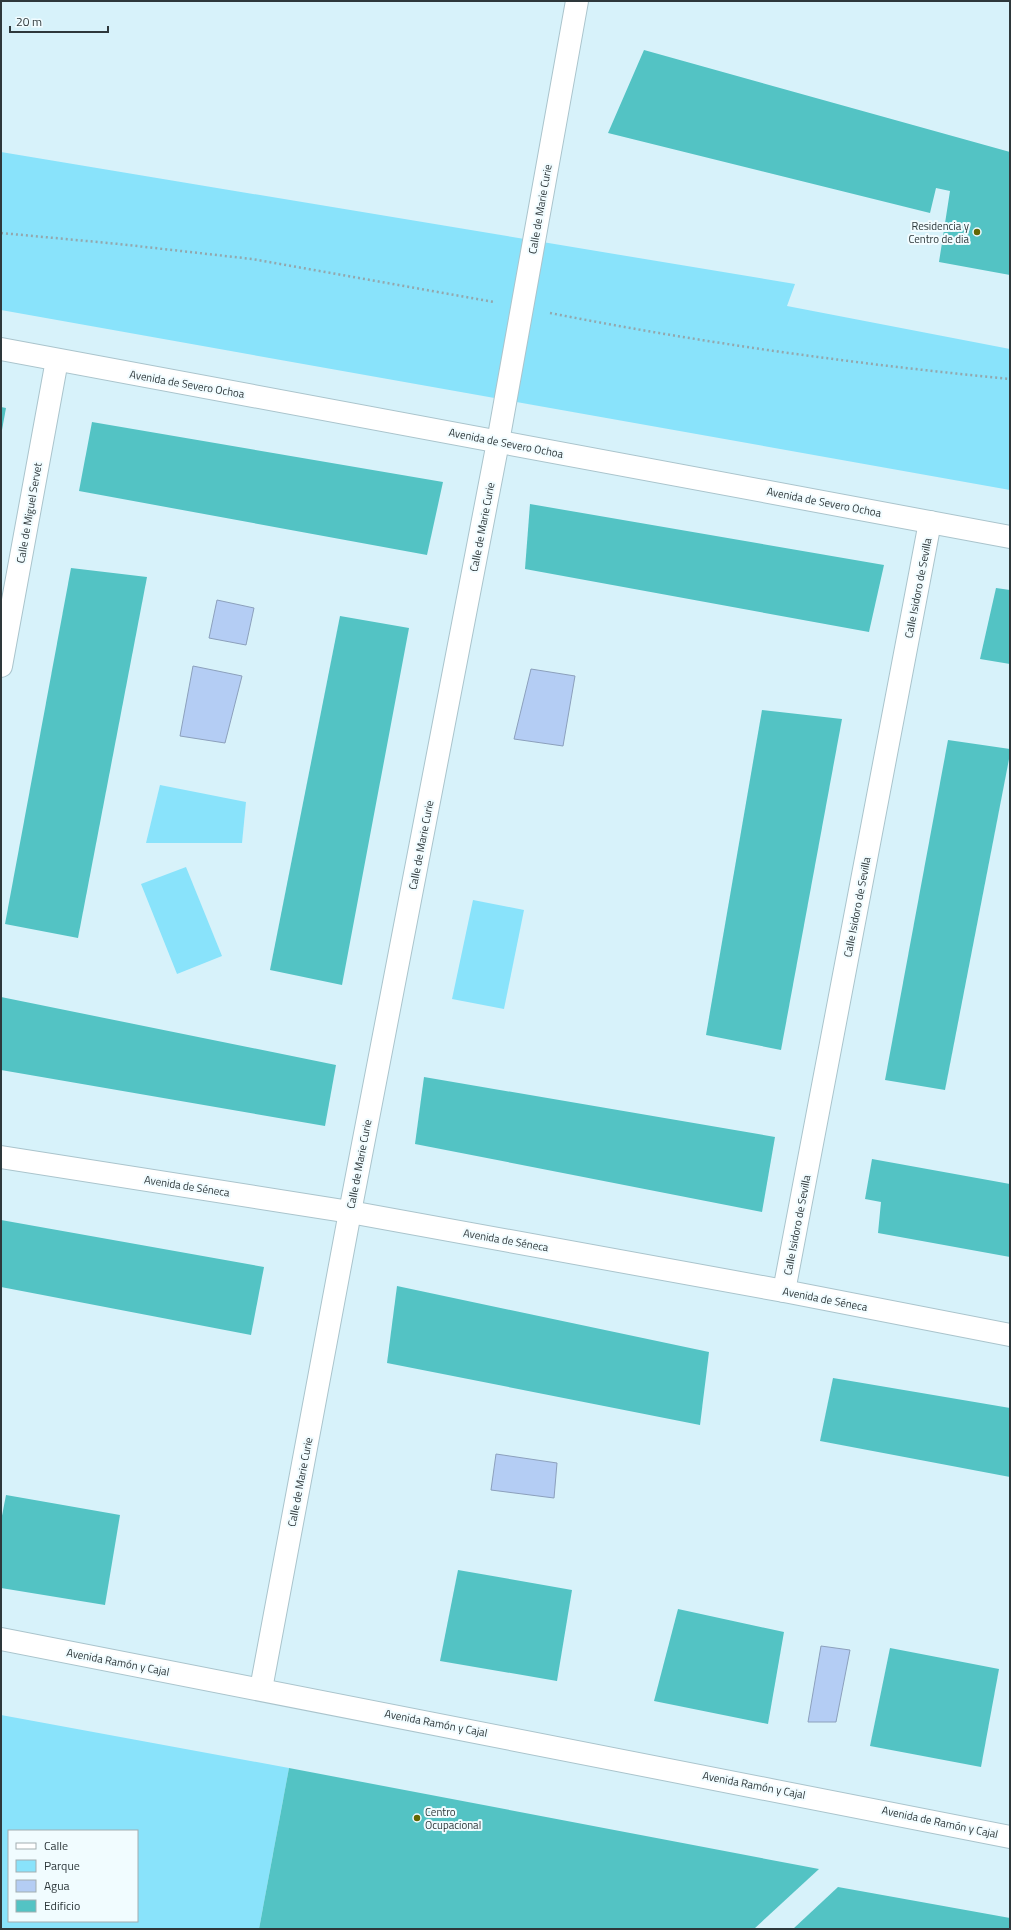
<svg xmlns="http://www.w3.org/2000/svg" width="1011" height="1930" viewBox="0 0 1011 1930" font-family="'Titillium Web',sans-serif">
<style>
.green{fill:#89e3fb;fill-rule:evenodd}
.water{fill:#b4cdf4;stroke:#8ca0bc}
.building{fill:#53c3c4}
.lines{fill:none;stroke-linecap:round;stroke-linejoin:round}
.street-casing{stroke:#aac4cc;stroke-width:24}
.path{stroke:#93a7ad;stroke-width:2.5;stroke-dasharray:2 3;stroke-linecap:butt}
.street{stroke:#fff;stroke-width:22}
.poi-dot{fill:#646703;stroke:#f1fcff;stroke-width:1.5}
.labels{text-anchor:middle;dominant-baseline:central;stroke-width:4;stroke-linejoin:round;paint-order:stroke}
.street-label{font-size:11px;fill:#2e383b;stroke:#f1fcff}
.poi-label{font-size:11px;fill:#2e383b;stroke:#f1fcff;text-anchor:end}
</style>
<rect width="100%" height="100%" fill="#d7f2fa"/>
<g class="green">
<path d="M1 152 795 284 787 306 1010 349V490L1 310Z"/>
<path d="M160 785 246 802 242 843H146Z"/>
<path d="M186 867 222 956 177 974 141 884Z"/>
<path d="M473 900 524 910 504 1009 452 999Z"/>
<path d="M1 1715 289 1768 259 1929H1ZM9 1831H137V1921H9Z"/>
</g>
<g class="water">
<path d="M217 600 254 608 246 645 209 638Z"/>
<path d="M193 666 242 676 225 743 180 736Z"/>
<path d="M531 669 575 676 563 746 514 739Z"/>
<path d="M496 1454 557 1463 554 1498 491 1490Z"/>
<path d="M821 1646 850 1650 836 1722H808Z"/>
</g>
<g class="building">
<path d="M644 50 1010 152V275L939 262 950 191 936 188 930 213 608 133Z"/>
<path d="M1 407 6 408 2 430H1Z"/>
<path d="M92 422 443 482 427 555 79 491Z"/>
<path d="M530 504 884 565 869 632 525 569Z"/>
<path d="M71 568 147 577 78 938 5 924Z"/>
<path d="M996 588 1010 590V664L980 659Z"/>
<path d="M340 616 409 628 342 985 270 970Z"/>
<path d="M762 710 842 719 781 1050 706 1035Z"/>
<path d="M948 740 1010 749V754L945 1090 885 1080Z"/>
<path d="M1 997 336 1065 325 1126 1 1070Z"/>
<path d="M424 1077 775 1137 762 1212 415 1144Z"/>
<path d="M872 1159 1010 1184V1257L878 1233 881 1202 865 1199Z"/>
<path d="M1 1220 264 1267 251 1335 1 1287Z"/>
<path d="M397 1286 709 1352 700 1425 387 1363Z"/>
<path d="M833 1378 1010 1408V1477L820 1441Z"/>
<path d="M6 1495 120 1515 105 1605 1 1588V1521Z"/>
<path d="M458 1570 572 1590 557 1681 440 1661Z"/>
<path d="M678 1609 784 1632 768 1724 654 1701Z"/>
<path d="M890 1648 999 1669 981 1767 870 1746Z"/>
<path d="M289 1768 819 1869 754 1929H259Z"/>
<path d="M838 1887 1010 1918V1929H793Z"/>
</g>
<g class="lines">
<defs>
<g id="street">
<path d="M1 349 1010 537"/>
<path d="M1 666 57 360"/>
<path d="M1 1157 350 1212 784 1291 1010 1335"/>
<path d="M784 1291 930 522"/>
<path d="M1 1639 1010 1837"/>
<path d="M261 1689 350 1212 498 442 577 1"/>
</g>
</defs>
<use href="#street" class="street-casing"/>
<g class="path">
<path d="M1 233 119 244 252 259 494 302"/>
<path d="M550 313C702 343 855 364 1010 379"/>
</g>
<use href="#street" class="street"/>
</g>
<g class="poi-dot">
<circle cx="977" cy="232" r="4"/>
<circle cx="417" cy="1818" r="4"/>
</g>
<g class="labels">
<g class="street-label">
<text transform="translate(540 209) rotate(-80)">Calle de Marie Curie</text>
<text transform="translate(187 384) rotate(10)">Avenida de Severo Ochoa</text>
<text transform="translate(506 443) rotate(11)">Avenida de Severo Ochoa</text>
<text transform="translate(824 502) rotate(11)">Avenida de Severo Ochoa</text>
<text transform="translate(29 513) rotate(-80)">Calle de Miguel Servet</text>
<text transform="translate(482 527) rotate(-79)">Calle de Marie Curie</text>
<text transform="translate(918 588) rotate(-79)">Calle Isidoro de Sevilla</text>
<text transform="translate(421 845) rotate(-79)">Calle de Marie Curie</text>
<text transform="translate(857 907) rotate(-79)">Calle Isidoro de Sevilla</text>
<text transform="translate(359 1164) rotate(-79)">Calle de Marie Curie</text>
<text transform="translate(187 1186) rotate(9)">Avenida de Séneca</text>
<text transform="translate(797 1225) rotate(-79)">Calle Isidoro de Sevilla</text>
<text transform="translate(506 1240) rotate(10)">Avenida de Séneca</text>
<text transform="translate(825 1299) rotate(11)">Avenida de Séneca</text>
<text transform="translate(300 1482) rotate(-79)">Calle de Marie Curie</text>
<text transform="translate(118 1662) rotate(11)">Avenida Ramón y Cajal</text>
<text transform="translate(436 1723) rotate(11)">Avenida Ramón y Cajal</text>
<text transform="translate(754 1785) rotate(11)">Avenida Ramón y Cajal</text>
<text transform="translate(940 1822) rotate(12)">Avenida de Ramón y Cajal</text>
</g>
<g class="poi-label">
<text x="969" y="226">Residencia y<tspan x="969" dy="13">Centro de dia</tspan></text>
<text x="425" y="1812" text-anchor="start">Centro<tspan x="425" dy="13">Ocupacional</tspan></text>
</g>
</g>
<rect width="1011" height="1930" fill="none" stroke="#2e383b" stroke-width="4"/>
<rect x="8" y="1830" width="130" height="92" fill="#f1fcff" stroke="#a3aeb1"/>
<rect x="16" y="1843" width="20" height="6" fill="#ffffff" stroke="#a3aeb1"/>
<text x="44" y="1850" font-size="12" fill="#2e383b">Calle</text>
<rect x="16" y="1860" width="20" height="12" fill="#89e3fb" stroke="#a3aeb1"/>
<text x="44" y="1870" font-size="12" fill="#2e383b">Parque</text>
<rect x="16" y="1880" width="20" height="12" fill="#b4cdf4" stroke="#a3aeb1"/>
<text x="44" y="1890" font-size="12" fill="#2e383b">Agua</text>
<rect x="16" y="1900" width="20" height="12" fill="#53c3c4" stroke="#a3aeb1"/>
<text x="44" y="1910" font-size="12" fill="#2e383b">Edificio</text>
<path d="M10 26v6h98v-6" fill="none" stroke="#2e383b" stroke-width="2"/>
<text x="16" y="26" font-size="12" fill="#2e383b" stroke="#f1fcff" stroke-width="3" paint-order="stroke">20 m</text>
</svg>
